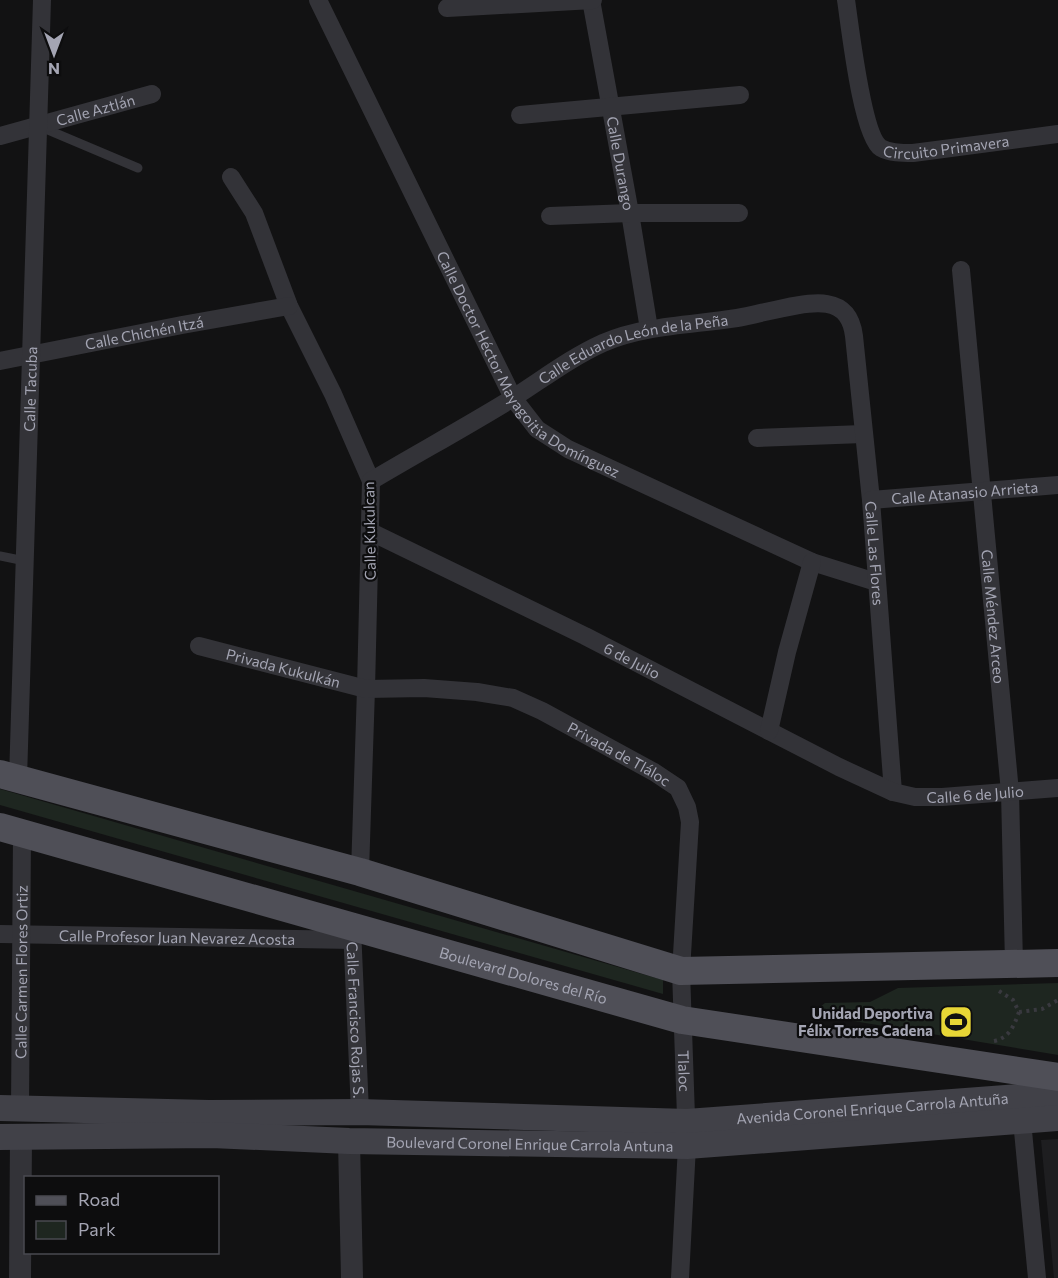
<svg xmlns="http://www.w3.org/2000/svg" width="1058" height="1278" viewBox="0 0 1058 1278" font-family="Commissioner,sans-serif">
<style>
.built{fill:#1e1e20}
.green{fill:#1e2620}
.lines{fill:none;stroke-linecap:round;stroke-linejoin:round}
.path{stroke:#39393f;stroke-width:4;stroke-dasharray:3 4.5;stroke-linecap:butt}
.service{stroke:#333338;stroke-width:9}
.minor{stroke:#333338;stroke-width:18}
.tertiary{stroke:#333338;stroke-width:22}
.secondary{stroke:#414148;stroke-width:26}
.primary{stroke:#4f4f57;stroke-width:28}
.labels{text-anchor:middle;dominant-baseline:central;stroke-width:4.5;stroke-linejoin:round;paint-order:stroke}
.street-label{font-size:15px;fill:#a4a5b3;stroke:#0d0d0e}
.poi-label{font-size:15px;font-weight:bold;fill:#a4a5b3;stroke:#0d0d0e;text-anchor:end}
</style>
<rect width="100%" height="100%" fill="#121213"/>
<path class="built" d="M1058 1139V1278H1054L1041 1140Z"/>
<g class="green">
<path d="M0 789 663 980V994L0 805Z"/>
<path d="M1058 983V1055L823 1016 820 1007 825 1003 870 1002 898 988Z"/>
</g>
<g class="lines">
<g class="path">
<path d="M999 991 1013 1000 1019 1012 1042 1009 1058 1000"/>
<path d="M994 1041C1009 1038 1014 1026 1019 1012"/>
</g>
<g class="service">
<path d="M41 127 138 168"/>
<path d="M0 556 25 561"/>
</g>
<g class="minor">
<path id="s1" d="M318 0 513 398 537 429 568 449 812 562 876 582"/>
<path id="s2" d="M591 0 630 213 649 329"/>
<path id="s3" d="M846 0C850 26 862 136 881 148 890 153 902 153 913 153L1058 134"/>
<path d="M447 8 593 0"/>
<path d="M520 115 740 95"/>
<path id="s4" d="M0 136 152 94"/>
<path d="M231 177 254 213 289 306 333 394 371 481 366 689 360 872"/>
<path d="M550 216 630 213H739"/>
<path id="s5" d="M961 270 1010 792 1014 964"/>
<path id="s6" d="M0 361 182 325 289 306"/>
<path d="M757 438 863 434"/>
<path id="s7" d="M371 481C418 453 466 427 513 398 543 379 570 358 603 343 645 325 693 325 737 318 761 314 805 300 827 304 845 307 852 320 854 336L871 500 893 792"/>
<path id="s8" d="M871 500 1058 485"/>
<path id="s9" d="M371 532 585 636 839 767 893 792 915 797H942L1058 788"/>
<path id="s10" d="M199 646 366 689 424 688 477 692 513 698 542 711 654 772 678 788 687 807 690 822 681 971 687 1146 680 1278"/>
<path d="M769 731 787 652 812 562"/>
<path id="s11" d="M18 779 42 0"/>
<path id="s12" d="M352 928 360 1112"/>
<path id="s13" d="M0 934 353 940"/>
<path id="s14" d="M20 1108 22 834"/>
<path d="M1021 1110 1037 1278"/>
</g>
<g class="tertiary">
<path d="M349 1141 352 1278"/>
<path d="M20 1278 21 1137"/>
</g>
<g class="secondary">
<path id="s15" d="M0 1108 209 1113 360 1112 687 1122 1058 1094"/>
<path id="s16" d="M0 1137 212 1135 349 1141 687 1146 1058 1118"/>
</g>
<g class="primary">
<path d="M0 774 360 872 681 971 1058 963"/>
<path id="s17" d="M0 827 682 1020 1058 1077"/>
</g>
</g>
<defs>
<symbol id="stadium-square" viewBox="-11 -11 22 22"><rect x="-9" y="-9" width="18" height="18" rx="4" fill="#e7d636" stroke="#0d0d0e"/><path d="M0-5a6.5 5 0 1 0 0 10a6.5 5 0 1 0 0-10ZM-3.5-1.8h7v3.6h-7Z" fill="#111"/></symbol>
</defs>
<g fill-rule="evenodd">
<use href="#stadium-square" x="937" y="1003" width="38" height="38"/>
</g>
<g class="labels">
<g class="street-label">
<text stroke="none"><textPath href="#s4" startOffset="99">Calle Aztlán</textPath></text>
<text stroke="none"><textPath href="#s3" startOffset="220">Circuito Primavera</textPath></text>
<text stroke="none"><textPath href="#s2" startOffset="166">Calle Durango</textPath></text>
<text stroke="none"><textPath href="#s6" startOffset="147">Calle Chichén Itzá</textPath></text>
<text stroke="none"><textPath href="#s7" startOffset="297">Calle Eduardo León de la Peña</textPath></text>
<text stroke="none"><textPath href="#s1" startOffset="428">Calle Doctor Héctor Mayagoitia Domínguez</textPath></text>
<text stroke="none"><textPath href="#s11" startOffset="390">Calle Tacuba</textPath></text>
<text stroke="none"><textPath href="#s8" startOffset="94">Calle Atanasio Arrieta</textPath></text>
<text transform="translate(369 531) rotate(-91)">Calle Kukulcan</text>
<text stroke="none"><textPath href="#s7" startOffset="762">Calle Las Flores</textPath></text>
<text stroke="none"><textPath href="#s5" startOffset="348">Calle Méndez Arceo</textPath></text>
<text stroke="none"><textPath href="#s9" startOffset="291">6 de Julio</textPath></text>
<text stroke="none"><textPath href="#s10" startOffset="87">Privada Kukulkán</textPath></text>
<text stroke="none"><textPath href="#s10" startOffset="440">Privada de Tláloc</textPath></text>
<text stroke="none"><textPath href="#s9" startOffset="666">Calle 6 de Julio</textPath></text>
<text stroke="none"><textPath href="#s13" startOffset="177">Calle Profesor Juan Nevarez Acosta</textPath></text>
<text stroke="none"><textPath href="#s14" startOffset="136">Calle Carmen Flores Ortiz</textPath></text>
<text stroke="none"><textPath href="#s17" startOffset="544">Boulevard Dolores del Río</textPath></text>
<text stroke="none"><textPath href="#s12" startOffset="92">Calle Francisco Rojas S.</textPath></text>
<text stroke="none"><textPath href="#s10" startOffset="794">Tlaloc</textPath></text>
<text stroke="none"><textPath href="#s15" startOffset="873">Avenida Coronel Enrique Carrola Antuña</textPath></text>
<text stroke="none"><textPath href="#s16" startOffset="530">Boulevard Coronel Enrique Carrola Antuna</textPath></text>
</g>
<g class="poi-label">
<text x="933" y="1013">Unidad Deportiva<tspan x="933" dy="17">Félix Torres Cadena</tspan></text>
</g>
</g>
<rect x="24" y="1176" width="195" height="78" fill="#0d0d0e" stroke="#494a50" stroke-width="1.5"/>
<rect x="36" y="1196" width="30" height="9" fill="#4f4f57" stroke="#494a50" stroke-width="1.5"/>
<text x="78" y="1206" font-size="18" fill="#a4a5b3">Road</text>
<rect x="36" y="1221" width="30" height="18" fill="#1e2620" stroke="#494a50" stroke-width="1.5"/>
<text x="78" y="1236" font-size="18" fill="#a4a5b3">Park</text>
<g transform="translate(54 54) rotate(180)" stroke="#0d0d0e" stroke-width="4.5" paint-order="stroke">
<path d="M0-4.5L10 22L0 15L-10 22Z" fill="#a4a5b3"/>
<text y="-9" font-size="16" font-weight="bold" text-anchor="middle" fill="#a4a5b3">N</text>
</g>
</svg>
